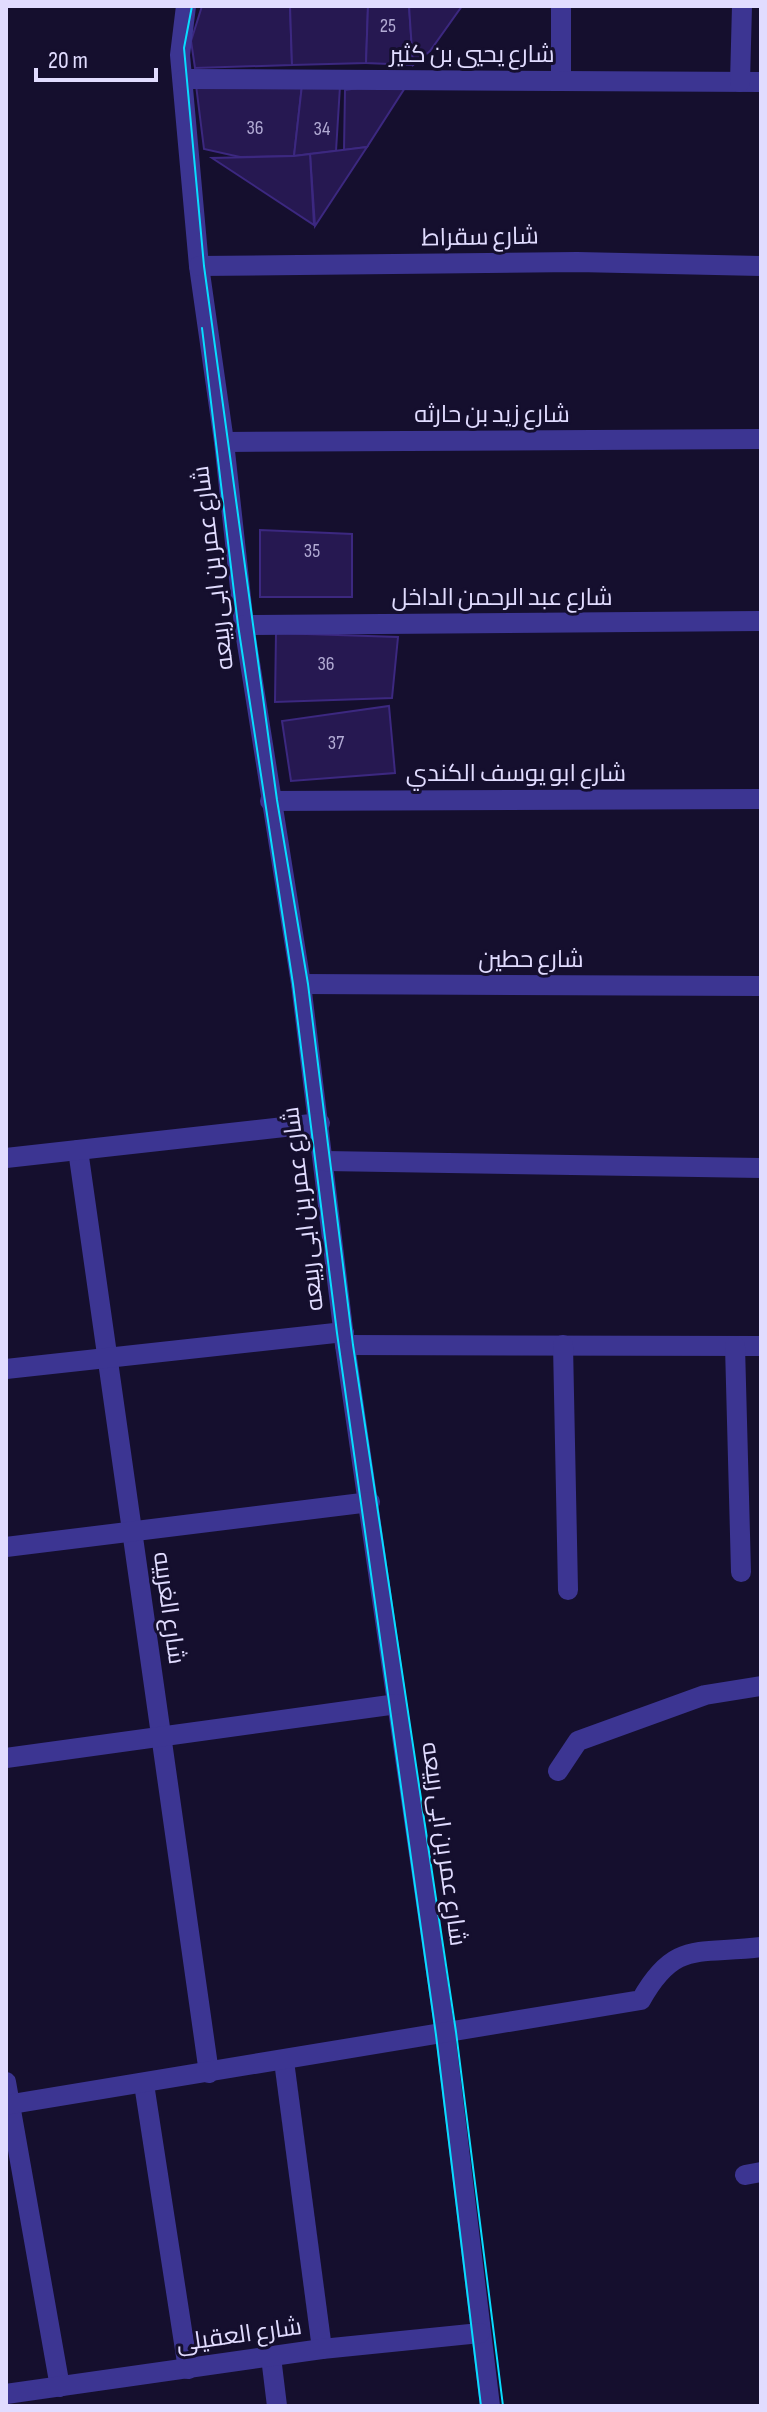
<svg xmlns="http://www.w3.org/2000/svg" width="767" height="2412" viewBox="0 0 767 2412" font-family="'Sofia Sans Condensed',Cairo,sans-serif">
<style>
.building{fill:#261851;stroke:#3c2880;stroke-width:2}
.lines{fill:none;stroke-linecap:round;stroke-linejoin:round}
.minor{stroke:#3c3592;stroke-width:20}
.tram{stroke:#08ddff;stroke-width:2}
.labels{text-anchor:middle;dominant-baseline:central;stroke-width:6;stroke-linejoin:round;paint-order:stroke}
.number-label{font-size:20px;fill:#b2abd4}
.street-label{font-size:24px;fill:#e1dcff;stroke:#150f2e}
</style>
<rect width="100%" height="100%" fill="#150f2e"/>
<g class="building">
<path d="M202 6H290L292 65 195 68 191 41Z"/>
<path d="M290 6H368L366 63 292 65Z"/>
<path d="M368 6H409L413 65 366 63Z"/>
<path d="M409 6H462L430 51 413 65Z"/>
<path d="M410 80 367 147 344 150 345 90Z"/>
<path d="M196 85H302L294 156 240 157 204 149Z"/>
<path d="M302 85 340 86 336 151 294 156Z"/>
<path d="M367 147 315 226 310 154Z"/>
<path d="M310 154 314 225 212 158 294 156Z"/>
<path d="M260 530 352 534V597H260Z"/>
<path d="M276 633 398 637 392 698 275 702Z"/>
<path d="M389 706 395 773 291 781 282 721Z"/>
</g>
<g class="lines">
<g class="minor">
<path d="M186 6 180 55 199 266 224 442 244 625 301 984 345 1345 445 2033 490 2406"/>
<path d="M561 6V81"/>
<path d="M184 79 761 82"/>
<path d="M740 82 742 6"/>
<path d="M199 266 577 262 761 266"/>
<path d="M224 442 761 439"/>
<path d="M244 625 761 621"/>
<path d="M270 801 761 799"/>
<path d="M301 984 761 986"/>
<path d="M78 1150 209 2073"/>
<path d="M6 1158 320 1123"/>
<path d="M325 1161 761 1168"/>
<path d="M345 1345 761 1346"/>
<path d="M563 1345 568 1590"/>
<path d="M735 1346 741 1572"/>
<path d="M6 1369 344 1332"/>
<path d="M6 1547 370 1502"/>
<path d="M6 1758 397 1704"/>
<path d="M558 1771 578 1741 705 1695 761 1686"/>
<path d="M284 2061 322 2349"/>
<path d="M6 2082 60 2387"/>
<path d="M144 2084 188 2369"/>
<path d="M6 2105 641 2000C675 1939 699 1955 761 1947"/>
<path d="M745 2175 761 2172"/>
<path d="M271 2357 277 2406"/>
<path d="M6 2394 322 2349 480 2333"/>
</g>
<g class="tram">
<path d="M192 6 184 48 204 266 277 800 308 984 353 1345 456 2032 503 2406"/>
<path d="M202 328 238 625 293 984 337 1333 436 2035 481 2406"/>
</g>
</g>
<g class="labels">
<g class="number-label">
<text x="388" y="26">25</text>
<text x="255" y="128">36</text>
<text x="322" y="129">34</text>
<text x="312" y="551">35</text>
<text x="326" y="664">36</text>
<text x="336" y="743">37</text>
</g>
<g class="street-label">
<text x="472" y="54">شارع يحيي بن كثير</text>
<text transform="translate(480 237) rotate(-1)">شارع سقراط</text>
<text x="492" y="414">شارع زيد بن حارثه</text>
<text transform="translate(213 568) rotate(-97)">شارع عمر بن ابى ربيعه</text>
<text x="502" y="597">شارع عبد الرحمن الداخل</text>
<text x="516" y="773">شارع ابو يوسف الكندي</text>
<text x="531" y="959">شارع حطين</text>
<text transform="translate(303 1209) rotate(-97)">شارع عمر بن ابى ربيعه</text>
<text transform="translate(169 1608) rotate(82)">شارع الغربيه</text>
<text transform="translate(444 1844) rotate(82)">شارع عمر بن ابى ربيعه</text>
<text transform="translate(239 2335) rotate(-8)">شارع العقيلى</text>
</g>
</g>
<rect width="767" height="2412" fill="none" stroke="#e1dcff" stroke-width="16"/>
<path d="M36 68v12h120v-12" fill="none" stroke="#e1dcff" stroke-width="4"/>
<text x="48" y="68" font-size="24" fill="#e1dcff" stroke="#150f2e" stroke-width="6" paint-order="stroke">20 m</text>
</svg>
